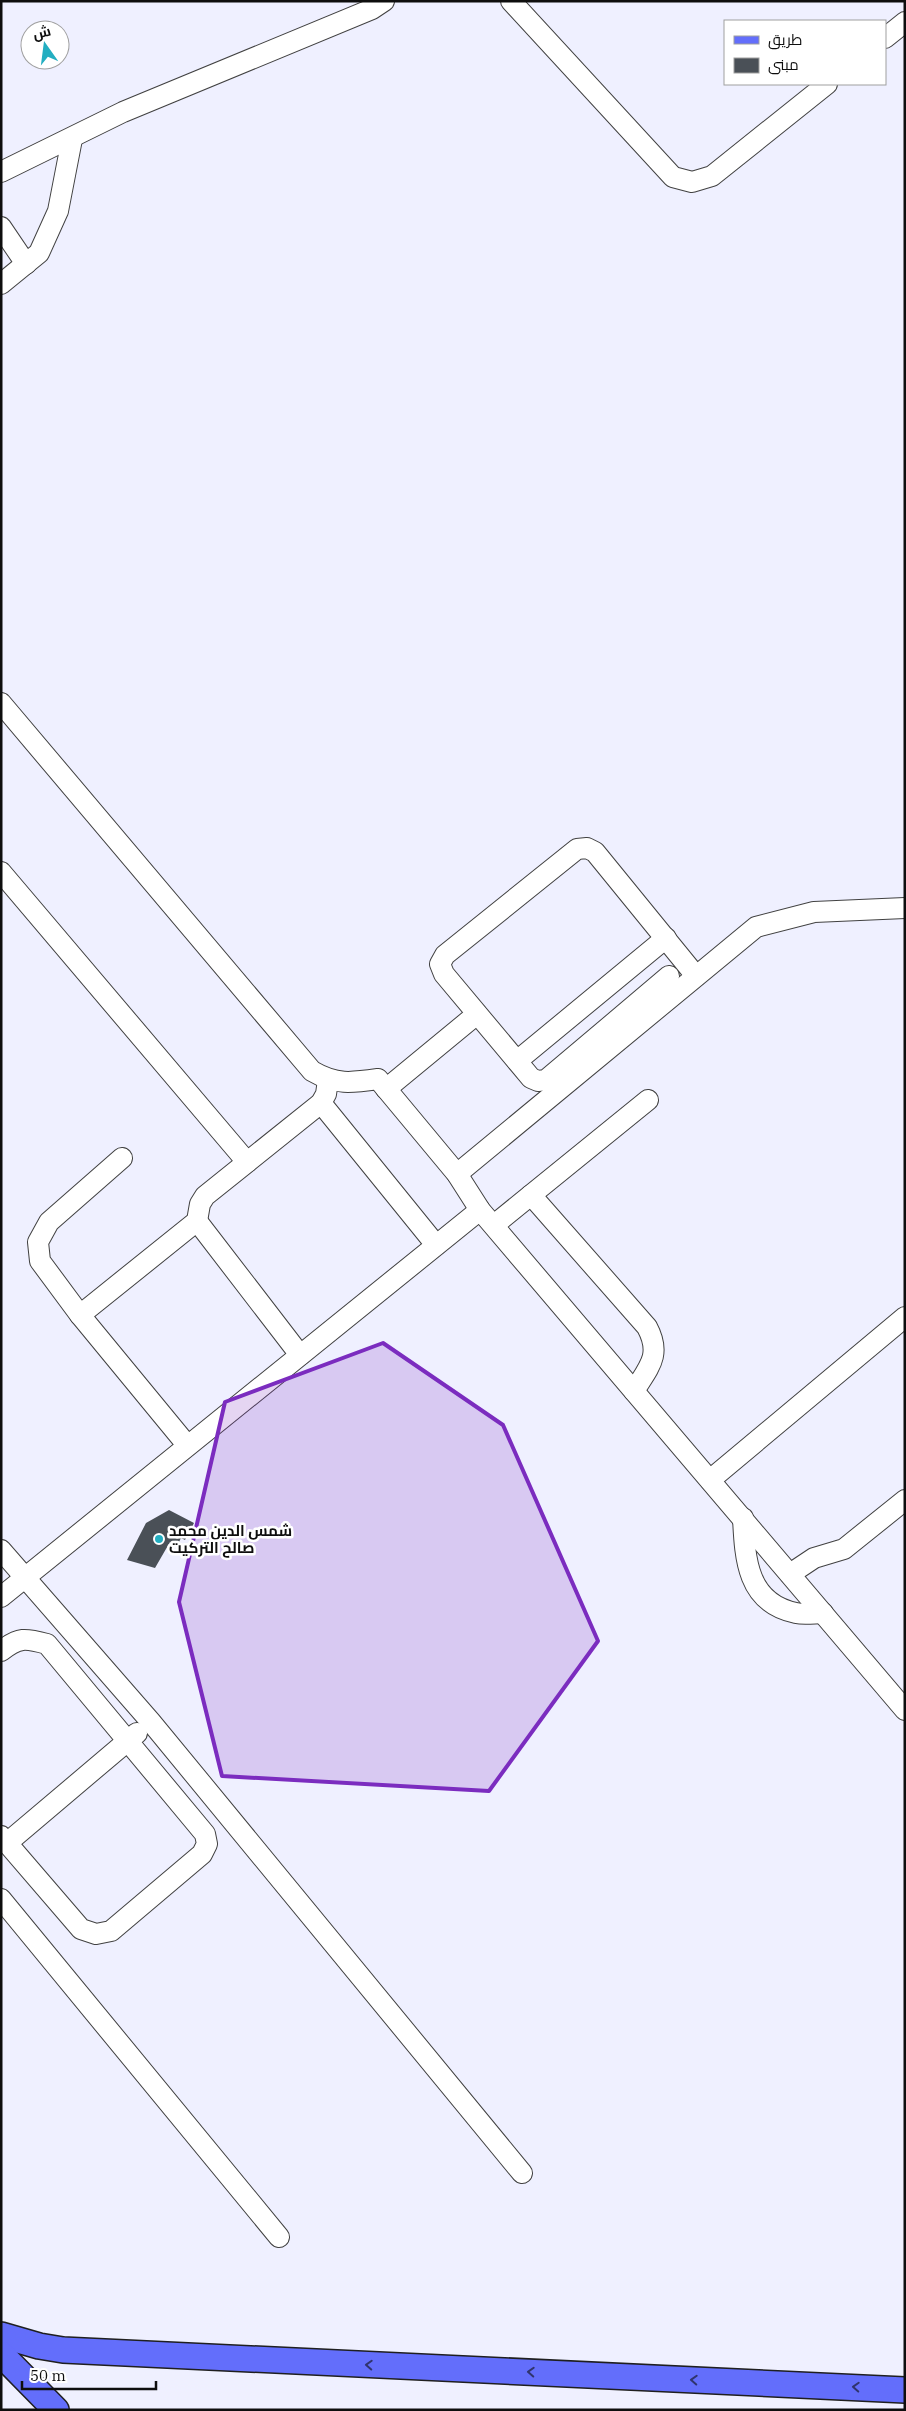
<svg xmlns="http://www.w3.org/2000/svg" width="906" height="2411" viewBox="0 0 906 2411" font-family="'IBM Plex Serif',Cairo,serif">
<style>
.building{fill:#4a5057}
.lines{fill:none;stroke-linecap:round;stroke-linejoin:round}
.minor-casing{stroke:#414141;stroke-width:22}
.major-casing{stroke:#1f1f1f;stroke-width:28}
.minor{stroke:#fff;stroke-width:20}
.major{stroke:#636efb;stroke-width:25}
.oneway{stroke:#30346d}
.marked{fill:#7b2cbf;fill-opacity:0.2;stroke:#7b2cbf;stroke-width:4;stroke-linejoin:round}
.poi-dot{fill:#23aec1;stroke:#fff;stroke-width:2}
.labels{text-anchor:middle;dominant-baseline:central;stroke-width:5;stroke-linejoin:round;paint-order:stroke}
.poi-label{font-size:15px;font-weight:bold;fill:#0e0e0e;stroke:#fff;text-anchor:start}
</style>
<rect width="100%" height="100%" fill="#eff0ff"/>
<path class="building" d="M169 1510 194 1523 185 1540 181 1538 177 1546 170 1542 155 1568 127 1560 146 1523Z"/>
<g class="lines">
<defs>
<g id="minor">
<path d="M511 1 673 177 692 182 712 176 827 84"/>
<path d="M885 38 905 22"/>
<path d="M1 172 123 112 372 9 384 1"/>
<path d="M1 227 26 264"/>
<path d="M1 284 39 253 58 211 72 139"/>
<path d="M1 703 312 1071C336 1085 351 1083 378 1079L457 1174 480 1210 905 1710"/>
<path d="M1 872 247 1162"/>
<path d="M669 976 546 1080 538 1081 531 1078 444 974 440 964 445 955 577 849 587 848 595 852 696 976"/>
<path d="M517 1061 666 938"/>
<path d="M386 1089 477 1014"/>
<path d="M321 1103 436 1245"/>
<path d="M122 1158 49 1222 38 1242 40 1261 80 1315 187 1445"/>
<path d="M457 1174 756 927 814 912 905 908"/>
<path d="M531 1195 647 1327C662 1355 649 1367 634 1391"/>
<path d="M197 1221 300 1355"/>
<path d="M494 1225 648 1100"/>
<path d="M80 1315 197 1221 200 1204 205 1196 321 1103 326 1094 328 1080"/>
<path d="M710 1480 905 1317"/>
<path d="M743 1518C745 1559 747 1603 796 1613 805 1615 815 1613 823 1613"/>
<path d="M1 1550 151 1722 522 2173"/>
<path d="M790 1574 814 1558 844 1549 905 1500"/>
<path d="M1 1597 480 1210"/>
<path d="M1 1651C19 1637 25 1638 47 1644L205 1834 207 1844 202 1854 111 1931 96 1934 81 1929 1 1836"/>
<path d="M7 1843 137 1733"/>
<path d="M1 1899 279 2237"/>
</g>
<g id="major">
<path d="M1 2335 39 2346 63 2350 905 2390"/>
<path d="M1 2354 56 2410"/>
</g>
</defs>
<use href="#minor" class="minor-casing"/>
<use href="#major" class="major-casing"/>
<use href="#minor" class="minor"/>
<use href="#major" class="major"/>
</g>
<defs><path id="oneway-chevron" d="M-2-3.5L2.5 0L-2 3.5" fill="none" stroke-width="1.6" stroke-linecap="round" stroke-linejoin="round" transform="scale(1.25)"/></defs>
<g class="oneway">
<use href="#oneway-chevron" transform="translate(369 2365) rotate(-177)"/>
<use href="#oneway-chevron" transform="translate(531 2372) rotate(-177)"/>
<use href="#oneway-chevron" transform="translate(694 2380) rotate(-177)"/>
<use href="#oneway-chevron" transform="translate(856 2387) rotate(-177)"/>
</g>
<path class="marked" d="M383 1343 503 1425 598 1641 489 1791 222 1776 179 1602 225 1402Z"/>
<circle class="poi-dot" cx="159" cy="1539" r="5"/>
<g class="labels">
<g class="poi-label">
<text x="169" y="1530">شمس الدين محمد<tspan x="169" dy="17">صالح التركيت</tspan></text>
</g>
</g>
<rect width="906" height="2411" fill="none" stroke="#0e0e0e" stroke-width="5"/>
<rect x="724" y="20" width="162" height="65" fill="#ffffff" stroke="#9f9f9f"/>
<rect x="734" y="36" width="25" height="8" fill="#636efb" stroke="#9f9f9f"/>
<text x="768" y="45" font-size="15" fill="#0e0e0e">طريق</text>
<rect x="734" y="58" width="25" height="15" fill="#4a5057" stroke="#9f9f9f"/>
<text x="768" y="70" font-size="15" fill="#0e0e0e">مبنى</text>
<g transform="translate(45 45) rotate(346)"><circle r="24" fill="#ffffff" stroke="#9f9f9f"/>
<path d="M0-4L9 19L0 12L-9 19Z" fill="#23aec1"/>
<text y="-8" font-size="14" font-weight="bold" text-anchor="middle" fill="#0e0e0e">ش</text>
</g>
<path d="M22 2381v8h134v-8" fill="none" stroke="#0e0e0e" stroke-width="2.5"/>
<text x="30" y="2381" font-size="15" fill="#0e0e0e" stroke="#ffffff" stroke-width="4" paint-order="stroke">50 m</text>
</svg>
